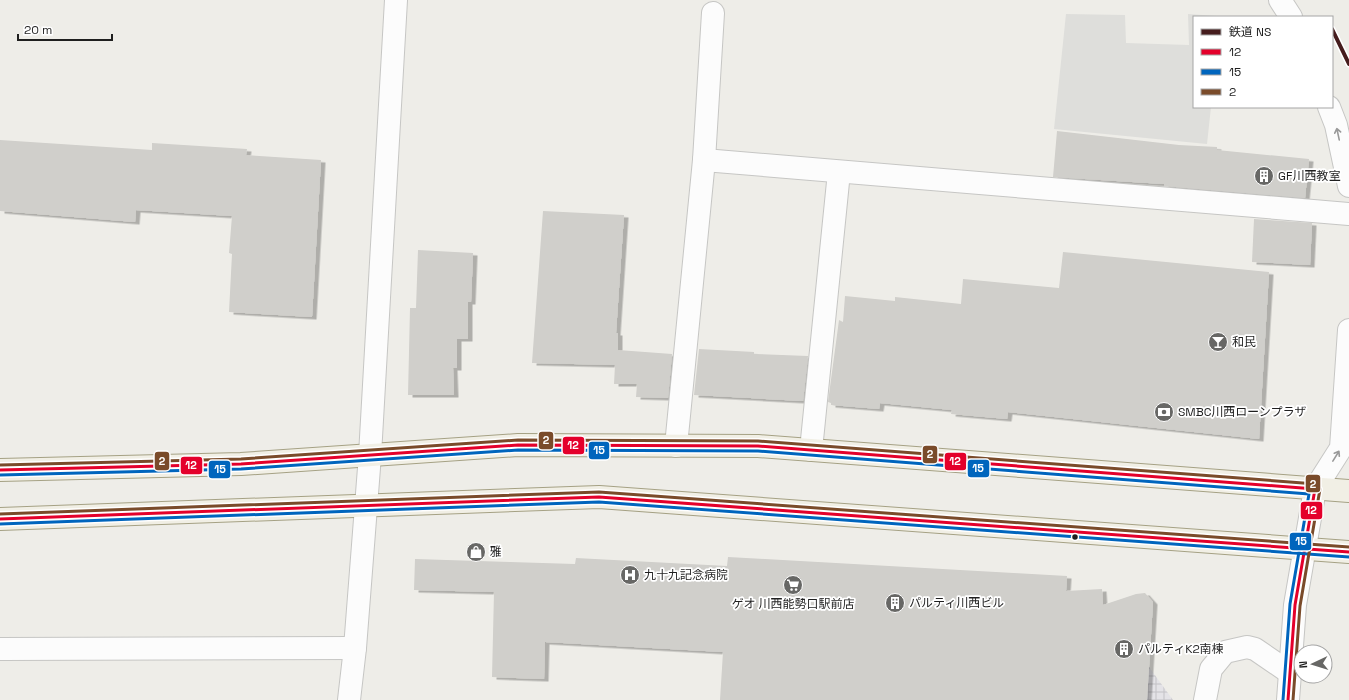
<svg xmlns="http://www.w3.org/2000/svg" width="1349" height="700" viewBox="0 0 1349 700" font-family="'Space Grotesk','Noto Sans JP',sans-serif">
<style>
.parking{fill:#dededb}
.plaza{fill:url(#plaza-grid)}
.building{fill:#d0cfcb;filter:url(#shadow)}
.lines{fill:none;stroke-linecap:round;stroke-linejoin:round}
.minor-casing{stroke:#c6c6c4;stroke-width:24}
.major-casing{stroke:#a5a184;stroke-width:24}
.minor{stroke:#fcfcfc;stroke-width:22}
.major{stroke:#f1efe5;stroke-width:22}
.bus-1-casing{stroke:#fff;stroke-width:6}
.bus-2-casing{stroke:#fff;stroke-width:6}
.bus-3-casing{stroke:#fff;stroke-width:6}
.bus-1{stroke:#e4002b;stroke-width:3}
.bus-2{stroke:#0065bd;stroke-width:3}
.bus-3{stroke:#7a4b2a;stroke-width:3}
.rail-1-casing{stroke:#fff;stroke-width:7}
.rail-1{stroke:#451c1d;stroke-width:4}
.oneway{stroke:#999}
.bus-dot{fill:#1f1f1f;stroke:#fff;stroke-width:1.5}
.labels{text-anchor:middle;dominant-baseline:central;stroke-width:3.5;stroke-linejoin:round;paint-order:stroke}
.poi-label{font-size:12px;fill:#1f1f1f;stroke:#fff;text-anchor:start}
.line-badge{stroke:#fff;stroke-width:1.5}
.badge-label{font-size:11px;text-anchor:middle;font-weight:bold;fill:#fff}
</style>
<defs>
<pattern id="plaza-grid" width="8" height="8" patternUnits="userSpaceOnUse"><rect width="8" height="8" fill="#e4e3e7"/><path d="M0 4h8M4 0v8" fill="none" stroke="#c3c2c6"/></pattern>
<filter id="shadow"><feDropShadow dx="4.5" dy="2.5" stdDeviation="0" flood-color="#0004"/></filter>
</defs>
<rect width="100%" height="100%" fill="#eeede8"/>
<path class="parking" d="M1066 14 1125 15 1126 43 1189 45 1188 14 1230 17H1194V107H1211L1207 144 1054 129Z"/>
<path class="plaza" d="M1149 667 1173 700H1147Z"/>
<g class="building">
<path d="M1057 131 1179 145 1217 147V150L1309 159 1305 198 1164 186V184L1053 177Z"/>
<path d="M0 140 152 150V143L247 149 246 155 321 160 312 317 229 312 232 254 229 253 232 216 136 210 135 222 0 211Z"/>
<path d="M543 211 624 215 616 333H618V350L672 354 668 398 636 397 637 384H614L615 365 532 363Z"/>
<path d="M1254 219 1312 223 1310 265 1252 262Z"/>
<path d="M418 250 473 253 471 302H468V339H457V368H453L454 395H408L410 308H416Z"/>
<path d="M1063 252 1269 272 1259 439 1008 412 1007 419 951 414 952 410 880 403 879 409 831 405V403L828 402 839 320 843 322 845 296 895 301V297L961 304 963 279 1059 288Z"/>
<path d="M699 349 754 352V354L808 356 803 401 694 395Z"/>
<path d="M728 557 1067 576 1066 591 1102 589 1103 605 1136 594 1145 593 1153 602 1147 700H720L723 652 545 642 544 679 492 677 494 592 414 590 415 559 575 564 576 558 727 566Z"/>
</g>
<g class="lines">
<defs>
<g id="minor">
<path d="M1280 0 1291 17"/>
<path d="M1329 107 1336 125 1349 186"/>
<path d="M704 160 1349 214"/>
<path d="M676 446 704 160 713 13"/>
<path d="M811 450 839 172"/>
<path d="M0 649 355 648"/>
<path d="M349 700 355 648 370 455 396 0"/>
<path d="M1205 700 1211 669 1225 652 1247 647 1255 649 1290 673"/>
<path d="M1288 700 1295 605 1315 489 1341 448 1349 330"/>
</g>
<g id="major">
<path d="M0 470 241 464 518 445 758 446 1349 491"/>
<path d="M0 519 599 497 1349 552"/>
</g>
</defs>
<use href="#minor" class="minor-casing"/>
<use href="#major" class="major-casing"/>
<use href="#minor" class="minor"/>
<use href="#major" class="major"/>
<defs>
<g id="bus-1">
<path d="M0 470 241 464 518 445 758 446 1315 489 1295 605 1288 700"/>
<path d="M0 519 599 497 1349 552"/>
</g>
<g id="bus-2">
<path d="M0 475 241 469 518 450 758 451 1309 494 1290 604 1283 700"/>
<path d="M0 524 599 502 1349 557"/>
</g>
<g id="bus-3">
<path d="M0 465 241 459 518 440 758 441 1316 484 1320 489 1300 606 1293 700"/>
<path d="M0 514 599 492 1349 547"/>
</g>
</defs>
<use href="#bus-1" class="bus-1-casing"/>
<use href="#bus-2" class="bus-2-casing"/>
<use href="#bus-3" class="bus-3-casing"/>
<use href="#bus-1" class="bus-1"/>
<use href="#bus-2" class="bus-2"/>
<use href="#bus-3" class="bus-3"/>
<defs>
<path id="rail-1" d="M1332 29 1349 64"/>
</defs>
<use href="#rail-1" class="rail-1-casing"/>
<use href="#rail-1" class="rail-1"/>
</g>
<defs><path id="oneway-shaft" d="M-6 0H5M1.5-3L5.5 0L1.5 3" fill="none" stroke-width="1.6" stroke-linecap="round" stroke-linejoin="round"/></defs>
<g class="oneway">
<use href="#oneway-shaft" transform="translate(1338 134) rotate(-102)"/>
<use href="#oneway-shaft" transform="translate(1336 456) rotate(-58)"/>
</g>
<defs>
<symbol id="building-disc" viewBox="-11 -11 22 22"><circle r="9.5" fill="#676765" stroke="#fff"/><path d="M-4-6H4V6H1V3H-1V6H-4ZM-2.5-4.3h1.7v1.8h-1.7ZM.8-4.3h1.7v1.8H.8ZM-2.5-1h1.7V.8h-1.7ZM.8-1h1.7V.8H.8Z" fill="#fff"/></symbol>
<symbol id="bar-disc" viewBox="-11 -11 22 22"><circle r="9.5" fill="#676765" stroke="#fff"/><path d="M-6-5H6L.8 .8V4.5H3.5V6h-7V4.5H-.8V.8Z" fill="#fff"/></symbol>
<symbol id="bank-disc" viewBox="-11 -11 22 22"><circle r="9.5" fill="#676765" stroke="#fff"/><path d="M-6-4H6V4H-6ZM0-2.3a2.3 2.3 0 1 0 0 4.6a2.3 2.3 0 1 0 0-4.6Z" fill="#fff"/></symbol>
<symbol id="shop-disc" viewBox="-11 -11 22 22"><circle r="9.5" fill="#676765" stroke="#fff"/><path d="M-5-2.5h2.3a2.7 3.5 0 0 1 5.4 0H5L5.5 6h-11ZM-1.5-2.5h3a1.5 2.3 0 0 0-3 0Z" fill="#fff"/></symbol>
<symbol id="hospital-disc" viewBox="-11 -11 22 22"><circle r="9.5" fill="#676765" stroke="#fff"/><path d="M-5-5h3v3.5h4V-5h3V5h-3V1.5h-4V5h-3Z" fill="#fff"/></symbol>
<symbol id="supermarket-disc" viewBox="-11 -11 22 22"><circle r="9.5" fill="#676765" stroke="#fff"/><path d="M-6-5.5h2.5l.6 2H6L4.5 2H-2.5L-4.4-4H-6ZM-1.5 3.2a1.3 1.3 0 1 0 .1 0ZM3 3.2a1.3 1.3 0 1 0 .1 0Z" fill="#fff"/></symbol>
</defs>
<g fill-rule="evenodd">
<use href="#building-disc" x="1253" y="165" width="22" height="22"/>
<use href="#bar-disc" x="1207" y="331" width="22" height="22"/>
<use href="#bank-disc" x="1153" y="401" width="22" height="22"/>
<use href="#shop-disc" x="465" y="541" width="22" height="22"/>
<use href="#hospital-disc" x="619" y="564" width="22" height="22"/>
<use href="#supermarket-disc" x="782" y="574" width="22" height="22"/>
<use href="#building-disc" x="884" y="592" width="22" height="22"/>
<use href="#building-disc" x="1113" y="638" width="22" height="22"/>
</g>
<circle class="bus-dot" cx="1075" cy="537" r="3.5"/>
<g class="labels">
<g class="poi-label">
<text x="1278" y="176">GF川西教室</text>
<text x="1232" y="342">和民</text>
<text x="1178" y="412">SMBC川西ローンプラザ</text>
<text x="490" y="552">雅</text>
<text x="644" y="575">九十九記念病院</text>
<text x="909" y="603">パルティ川西ビル</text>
<text x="793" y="604" text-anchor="middle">ゲオ 川西能勢口駅前店</text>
<text x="1138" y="649">パルティK2南棟</text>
</g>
</g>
<g class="line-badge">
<rect x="538" y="431" width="16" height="19" rx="4" fill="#7a4b2a"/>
<rect x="562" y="436" width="23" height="19" rx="4" fill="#e4002b"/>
<rect x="588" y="441" width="22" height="19" rx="4" fill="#0065bd"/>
<rect x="922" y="445" width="16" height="19" rx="4" fill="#7a4b2a"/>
<rect x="154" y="451" width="16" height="20" rx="4" fill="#7a4b2a"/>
<rect x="944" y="452" width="23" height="19" rx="4" fill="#e4002b"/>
<rect x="180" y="456" width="23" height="19" rx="4" fill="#e4002b"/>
<rect x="967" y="459" width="23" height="19" rx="4" fill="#0065bd"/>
<rect x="208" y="460" width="23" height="19" rx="4" fill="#0065bd"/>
<rect x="1305" y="474" width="16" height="19" rx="4" fill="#7a4b2a"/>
<rect x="1300" y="501" width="23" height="19" rx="4" fill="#e4002b"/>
<rect x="1289" y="532" width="23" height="19" rx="4" fill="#0065bd"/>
</g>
<g class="badge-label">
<text x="546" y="444">2</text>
<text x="573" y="449">12</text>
<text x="599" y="454">15</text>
<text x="930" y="458">2</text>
<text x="162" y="465">2</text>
<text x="955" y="465">12</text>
<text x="191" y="469">12</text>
<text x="978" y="472">15</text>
<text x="220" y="473">15</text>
<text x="1313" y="488">2</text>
<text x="1311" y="514">12</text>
<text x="1301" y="545">15</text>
</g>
<rect x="1193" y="16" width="140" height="92" fill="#ffffff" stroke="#a5a5a5"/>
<rect x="1201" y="29" width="20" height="6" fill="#451c1d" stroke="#a5a5a5"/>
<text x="1229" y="36" font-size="12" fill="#1f1f1f">鉄道 NS</text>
<rect x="1201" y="49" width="20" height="6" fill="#e4002b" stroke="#a5a5a5"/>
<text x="1229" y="56" font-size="12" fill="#1f1f1f">12</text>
<rect x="1201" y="69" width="20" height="6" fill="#0065bd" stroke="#a5a5a5"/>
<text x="1229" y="76" font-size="12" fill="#1f1f1f">15</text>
<rect x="1201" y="89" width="20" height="6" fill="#7a4b2a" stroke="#a5a5a5"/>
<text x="1229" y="96" font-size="12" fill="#1f1f1f">2</text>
<g transform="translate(1313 664) rotate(266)"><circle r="19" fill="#ffffff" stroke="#a5a5a5"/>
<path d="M0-3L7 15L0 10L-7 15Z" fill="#676765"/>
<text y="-6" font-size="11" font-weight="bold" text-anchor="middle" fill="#1f1f1f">N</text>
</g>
<path d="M18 34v6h94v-6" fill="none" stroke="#1f1f1f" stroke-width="2"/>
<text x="24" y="34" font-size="12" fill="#1f1f1f" stroke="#ffffff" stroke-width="3" paint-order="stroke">20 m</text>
</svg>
